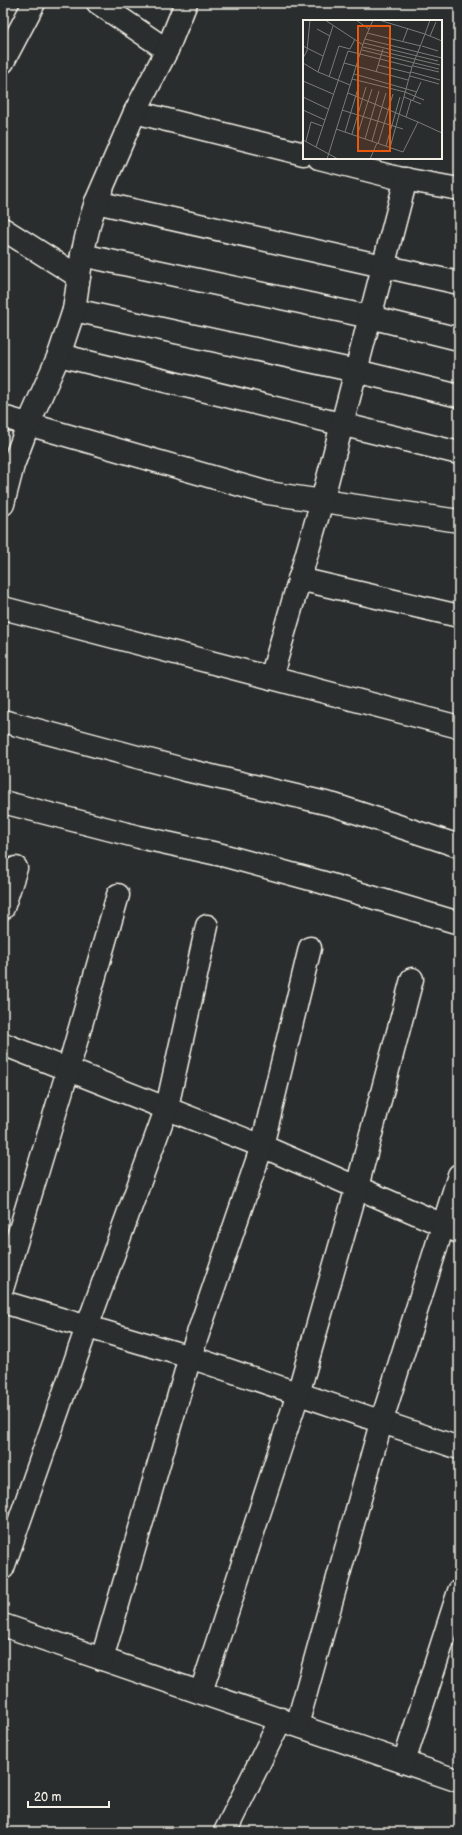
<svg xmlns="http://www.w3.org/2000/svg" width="462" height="1835" viewBox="0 0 462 1835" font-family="'Balsamiq Sans',sans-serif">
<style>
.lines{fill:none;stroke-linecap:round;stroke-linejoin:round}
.minor-casing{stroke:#f4f1e8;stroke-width:25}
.minor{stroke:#2a2d2e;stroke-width:22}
.inset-road{fill:none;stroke:#7b7b78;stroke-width:1}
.view{fill:#e8590c;fill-opacity:0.15;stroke:#e8590c;stroke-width:2}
.inset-edge{fill:none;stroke:#f4f1e8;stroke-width:2}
</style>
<rect width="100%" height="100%" fill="#2a2d2e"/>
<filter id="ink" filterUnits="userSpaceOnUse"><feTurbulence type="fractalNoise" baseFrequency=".025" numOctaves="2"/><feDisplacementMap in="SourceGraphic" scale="8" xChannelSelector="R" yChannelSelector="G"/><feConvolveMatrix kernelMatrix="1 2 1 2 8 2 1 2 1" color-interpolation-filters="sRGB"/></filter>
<g filter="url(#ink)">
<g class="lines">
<defs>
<g id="minor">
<path d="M98 3 167 50"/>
<path d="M3 62 34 3"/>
<path d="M135 112 304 154"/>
<path d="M319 158 398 178 459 189"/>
<path d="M96 202 459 283"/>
<path d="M3 229 79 277"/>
<path d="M82 255 370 317 459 339"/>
<path d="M74 310 356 371 459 396"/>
<path d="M59 355 459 453"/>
<path d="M3 417 268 493 459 521"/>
<path d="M3 504 13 465 28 425 59 355 74 310 82 255 90 221 96 202 135 112 167 50 186 3"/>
<path d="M299 579 459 616"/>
<path d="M3 608 459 727"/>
<path d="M271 678 322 501 406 179"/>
<path d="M3 721 186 770 334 805 459 846"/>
<path d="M3 802 139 837 222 855 321 882 459 923"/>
<path d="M3 908 16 868"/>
<path d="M3 1044 262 1146 459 1232"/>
<path d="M3 1286 68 1070 118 895"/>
<path d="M3 1302 190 1357 459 1448"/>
<path d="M3 1568 87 1327 167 1107 207 926"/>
<path d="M3 1625 459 1781"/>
<path d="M102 1659 190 1357 262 1146 310 948"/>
<path d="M201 1692 298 1394 357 1187 412 979"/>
<path d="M297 1725 381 1423 459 1175"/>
<path d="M404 1762 459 1591"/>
<path d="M225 1832 281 1719"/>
</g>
</defs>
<use href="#minor" class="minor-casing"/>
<use href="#minor" class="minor"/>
</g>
</g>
<g transform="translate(303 20)">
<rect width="139" height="139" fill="#2a2d2e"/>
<path class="inset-road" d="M22 0 60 25M53 0 66 9M76 0 122 14 109 47 87 128M127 0 122 14 139 21M30 6 15 52 47 65M14 9 27 16M64 13 118 26M127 16 133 2M62 19 139 38M100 21 105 8M61 23 135 41M0 26 20 36M119 26 135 31M60 27 137 45M59 30 136 49M45 31 109 47M0 38 4 31 7 0M0 43 15 52M41 43 105 60M75 45 107 53M110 46 136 52M73 52 80 29M108 52 137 60M51 54 114 72M107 56 136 64M26 57 36 26 47 29 52 19M49 59 102 72 121 80M0 61 30 74M35 61 45 31M0 77 25 89M101 77 118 84M110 80 118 62M0 90 22 100M39 90 100 109M103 97 108 80M115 102 139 113M33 109 100 132 115 102 45 73M42 112 56 65M49 114 63 67M54 116 69 69M62 119 76 71M0 120 35 139M3 121 8 102 19 106M69 121 83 73M75 124 90 74M83 126 97 77M13 127 35 61M24 139 61 21 70 0M67 139 74 123"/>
<path class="view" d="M55 6H87V131H55Z"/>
<rect width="139" height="139" class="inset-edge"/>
</g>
<rect width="462" height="1835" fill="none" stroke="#2a2d2e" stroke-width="16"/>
<rect x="8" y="8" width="446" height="1819" fill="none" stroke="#f4f1e8" stroke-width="1.5" filter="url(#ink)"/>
<path d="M28 1801v6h81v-6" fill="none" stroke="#f4f1e8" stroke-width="2"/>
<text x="34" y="1801" font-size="12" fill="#f4f1e8" stroke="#2a2d2e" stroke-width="3" paint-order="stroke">20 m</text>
</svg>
